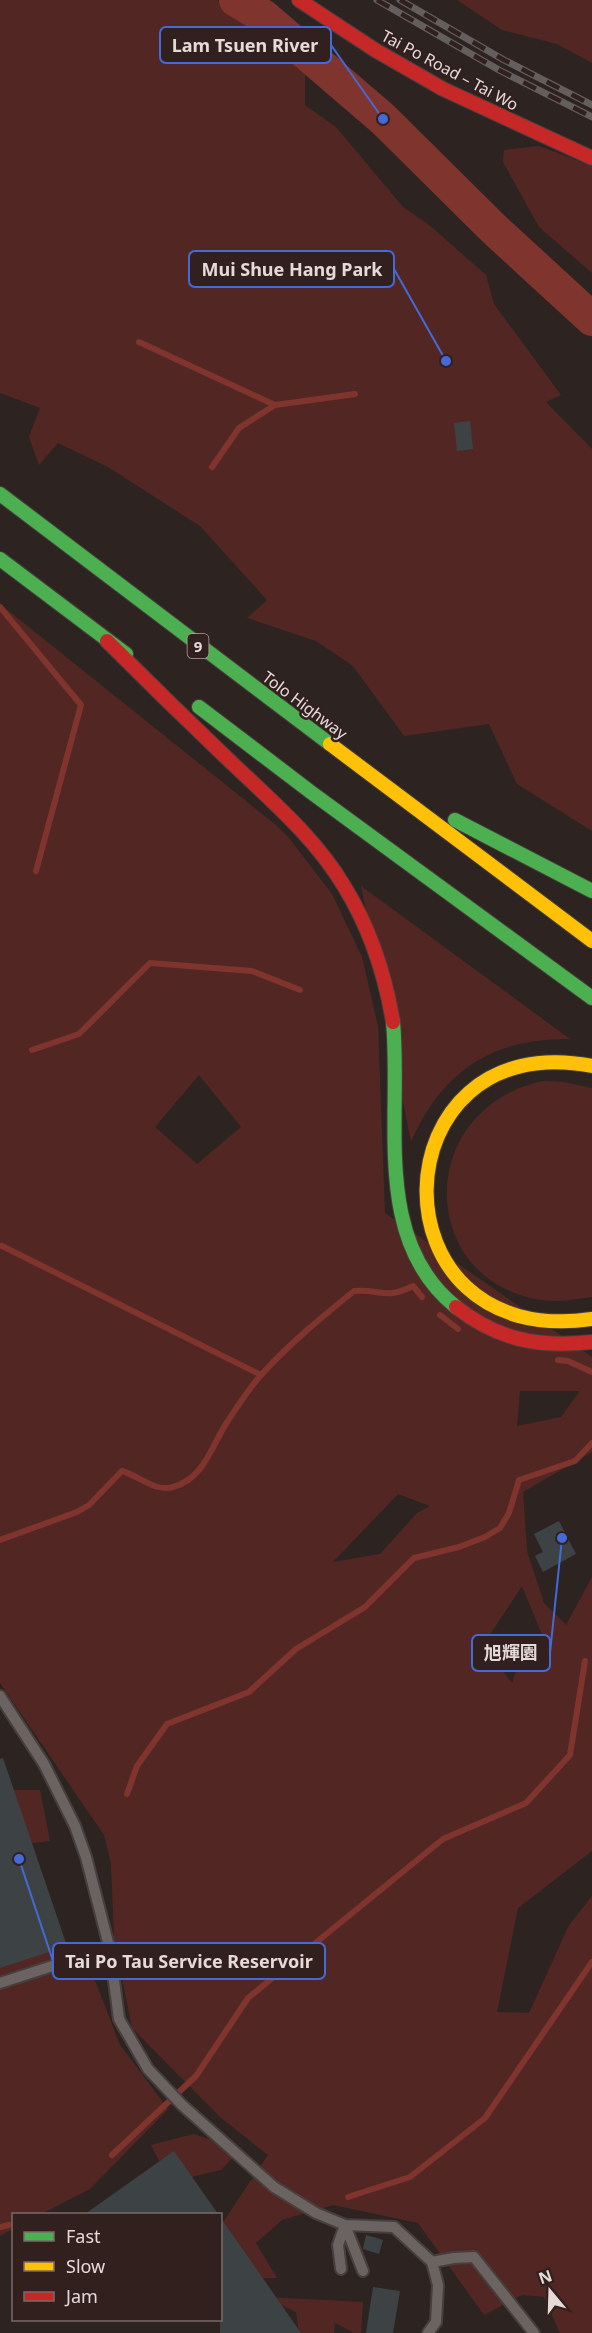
<svg xmlns="http://www.w3.org/2000/svg" width="592" height="2333" viewBox="0 0 592 2333" font-family="'Noto Sans','Noto Sans TC',sans-serif">
<style>
.green{fill:#522723;fill-rule:evenodd}
.lines{fill:none;stroke-linecap:round;stroke-linejoin:round}
.stream{stroke:#7f342d;stroke-width:6}
.river{stroke:#7f342d;stroke-width:34}
.building{fill:#3d4345}
.lane-casing{stroke:#473f3d;stroke-width:14}
.fast-casing{stroke:#473f3d;stroke-width:16}
.slow-casing{stroke:#473f3d;stroke-width:16}
.jam-casing{stroke:#473f3d;stroke-width:16}
.lane{stroke:#6a6361;stroke-width:10}
.fast{stroke:#4caf50;stroke-width:14}
.slow{stroke:#ffc107;stroke-width:14}
.jam{stroke:#c62828;stroke-width:14}
.rail-casing{stroke:#645e5c;stroke-width:7}
.rail{stroke:#31201e;stroke-width:4.5;stroke-dasharray:14;stroke-linecap:butt}
.labels{text-anchor:middle;dominant-baseline:central;stroke-width:5;stroke-linejoin:round;paint-order:stroke}
.shield{fill:#31201e;stroke:#afa2a0;stroke-width:1.5}
.shield-label{font-size:15px;font-weight:bold;fill:#e5dad8}
.street-label{font-size:16px;fill:#e5dad8;stroke:#31201e}
.leader{fill:none;stroke:#456ad8;stroke-width:2}
.callout-dot{fill:#456ad8;stroke:#31201e;stroke-width:2}
.callout{fill:#31201e;stroke:#456ad8;stroke-width:2}
.callout-label{font-size:18px;text-anchor:middle;font-weight:bold;fill:#e5dad8}
</style>
<rect width="100%" height="100%" fill="#2d2422"/>
<g class="green">
<path d="M0 0H217L237 13 305 74V105L336 127 403 207 428 224 486 275 494 304 561 395 546 402 592 449V831L517 784 489 724 404 736 353 666 316 641 247 618 267 600 200 526 108 467 58 443 39 465 29 437 40 408 0 393Z"/>
<path d="M457 0H592V63L557 44 502 30Z"/>
<path d="M539 146 592 166V273L539 227 503 162 504 150Z"/>
<path d="M0 604 276 825 289 838 332 894 362 957 378 1026 385 1213 592 1357V1452L523 1492 527 1551 544 1603 566 1625 592 1577V1851L518 1908 497 2012 529 2013 569 1925 592 1896V2333H560L544 2297 522 2295 484 2315 418 2223 333 2205 282 2220 256 2243 277 2278 249 2279 221 2225 268 2155 220 2117 132 2028 114 1939 111 1863 104 1835 0 1683ZM199 1075 241 1127 197 1164 155 1127ZM520 1391H579V1392L561 1417 517 1426ZM398 1494 430 1506 417 1513 380 1554 333 1562ZM522 1586 548 1649 540 1670 519 1662 512 1683 483 1645Z"/>
<path d="M361 886 570 1039C492 1038 442 1071 411 1142Z"/>
<path d="M543 1081 564 1082 592 1088V1297C576 1299 558 1303 542 1300 417 1282 413 1109 543 1081Z"/>
<path d="M0 1790H40L50 1841 17 1845Z"/>
<path d="M81 1944 120 2045 168 2109 90 2189 41 2214H14L13 2229 0 2236V1962Z"/>
<path d="M193 2134 241 2149 221 2170 170 2182 151 2145Z"/>
<path d="M264 2297 363 2302 361 2333H354L335 2323 334 2333H299L296 2312Z"/>
</g>
<g class="lines">
<g class="stream">
<path d="M139 342 275 405 355 394"/>
<path d="M212 467 239 428 275 405"/>
<path d="M0 607 81 705 36 871"/>
<path d="M32 1050 79 1034 150 963 252 971 300 990"/>
<path d="M2 1246 261 1375"/>
<path d="M440 1315 458 1329"/>
<path d="M558 1360 568 1361 592 1372"/>
<path d="M0 1540 77 1512 89 1505 122 1471C139 1476 154 1492 173 1487 204 1479 212 1445 227 1422 238 1406 249 1388 262 1374 290 1343 322 1317 354 1291 382 1289 385 1300 413 1286L422 1297"/>
<path d="M127 1794 137 1766 167 1724 249 1692 296 1649 365 1607 414 1558 459 1547 485 1537 500 1528 509 1513 519 1480 575 1461 592 1443"/>
<path d="M112 2155 196 2076 248 1998 443 1839 526 1803 570 1755 585 1661"/>
<path d="M348 2197 410 2177 485 2118 592 1962"/>
<path d="M0 2227 9 2225"/>
</g>
<path class="river" d="M236 0 263 16 383 119 494 229 592 319"/>
</g>
<g class="building">
<path d="M470 421 473 449 457 451 454 423Z"/>
<path d="M559 1521 576 1554 543 1572 535 1556 543 1552 534 1534Z"/>
<path d="M3 1758 67 1946 0 1968V1759Z"/>
<path d="M174 2151 218 2214H85Z"/>
<path d="M220 2217 234 2237 301 2333H220Z"/>
<path d="M366 2235 383 2240 379 2254 363 2249Z"/>
<path d="M373 2287 400 2291 393 2333H366Z"/>
</g>
<g class="lines">
<defs>
<g id="lane">
<path d="M0 1696 44 1764 75 1826 86 1857 110 1950 119 2019 148 2069 182 2105 274 2187 316 2213 345 2225 394 2227 432 2262 438 2285 436 2322 428 2333"/>
<path d="M0 1983 71 1960 110 1950"/>
<path d="M432 2262 454 2258 474 2257 534 2333"/>
<path d="M341 2269 338 2245 345 2225 363 2271"/>
</g>
<g id="fast">
<path d="M0 494 330 744"/>
<path d="M0 559 126 654"/>
<path d="M199 707 312 793 592 998"/>
<path d="M455 820 592 891"/>
<path d="M393 1022C402 1118 371 1239 456 1307"/>
</g>
<g id="slow">
<path d="M330 744 592 941"/>
<path d="M592 1066C376 1024 367 1352 592 1319"/>
</g>
<g id="jam">
<path d="M299 0 375 50 443 89 592 158"/>
<path d="M107 641C149 683 191 724 234 765 273 802 316 839 344 886 370 928 385 974 393 1022"/>
<path d="M456 1307C498 1340 539 1348 592 1342"/>
</g>
</defs>
<use href="#lane" class="lane-casing"/>
<use href="#fast" class="fast-casing"/>
<use href="#slow" class="slow-casing"/>
<use href="#jam" class="jam-casing"/>
<use href="#lane" class="lane"/>
<use href="#fast" class="fast"/>
<use href="#slow" class="slow"/>
<use href="#jam" class="jam"/>
<defs>
<g id="rail">
<path d="M377 0 499 70 592 117"/>
<path d="M400 0 504 60 592 105"/>
</g>
</defs>
<use href="#rail" class="rail-casing"/>
<use href="#rail" class="rail"/>
</g>
<g class="labels">
<rect class="shield" x="187.5" y="634" width="21" height="24" rx="4.5"/>
<g class="shield-label">
<text x="198" y="646">9</text>
</g>
<g class="street-label">
<text transform="translate(450 70) rotate(28)">Tai Po Road – Tai Wo</text>
<text transform="translate(305 705) rotate(37)">Tolo Highway</text>
</g>
</g>
<path class="leader" d="M383 119L331 45M446 361L394 269M562 1538L550 1653M19 1859L53 1961"/>
<g class="callout-dot">
<circle cx="383" cy="119" r="6"/>
<circle cx="446" cy="361" r="6"/>
<circle cx="562" cy="1538" r="6"/>
<circle cx="19" cy="1859" r="6"/>
</g>
<g class="callout">
<rect x="160" y="27" width="171" height="36" rx="6"/>
<rect x="189" y="251" width="205" height="36" rx="6"/>
<rect x="472" y="1635" width="78" height="36" rx="6"/>
<rect x="53" y="1943" width="272" height="36" rx="6"/>
</g>
<g class="callout-label">
<text x="245" y="52">Lam Tsuen River</text>
<text x="292" y="276">Mui Shue Hang Park</text>
<text x="511" y="1659">旭輝園</text>
<text x="189" y="1968">Tai Po Tau Service Reservoir</text>
</g>
<rect x="12" y="2213" width="210" height="108" fill="#31201e" stroke="#796a68" stroke-width="1.5"/>
<rect x="24" y="2232" width="30" height="9" fill="#4caf50" stroke="#796a68" stroke-width="1.5"/>
<text x="66" y="2243" font-size="18" fill="#e5dad8">Fast</text>
<rect x="24" y="2262" width="30" height="9" fill="#ffc107" stroke="#796a68" stroke-width="1.5"/>
<text x="66" y="2273" font-size="18" fill="#e5dad8">Slow</text>
<rect x="24" y="2292" width="30" height="9" fill="#c62828" stroke="#796a68" stroke-width="1.5"/>
<text x="66" y="2303" font-size="18" fill="#e5dad8">Jam</text>
<g transform="translate(550 2291) rotate(341)" stroke="#31201e" stroke-width="4.5" paint-order="stroke">
<path d="M0-4.5L10 22L0 15L-10 22Z" fill="#e5dad8"/>
<text y="-9" font-size="16" font-weight="bold" text-anchor="middle" fill="#e5dad8">N</text>
</g>
</svg>
